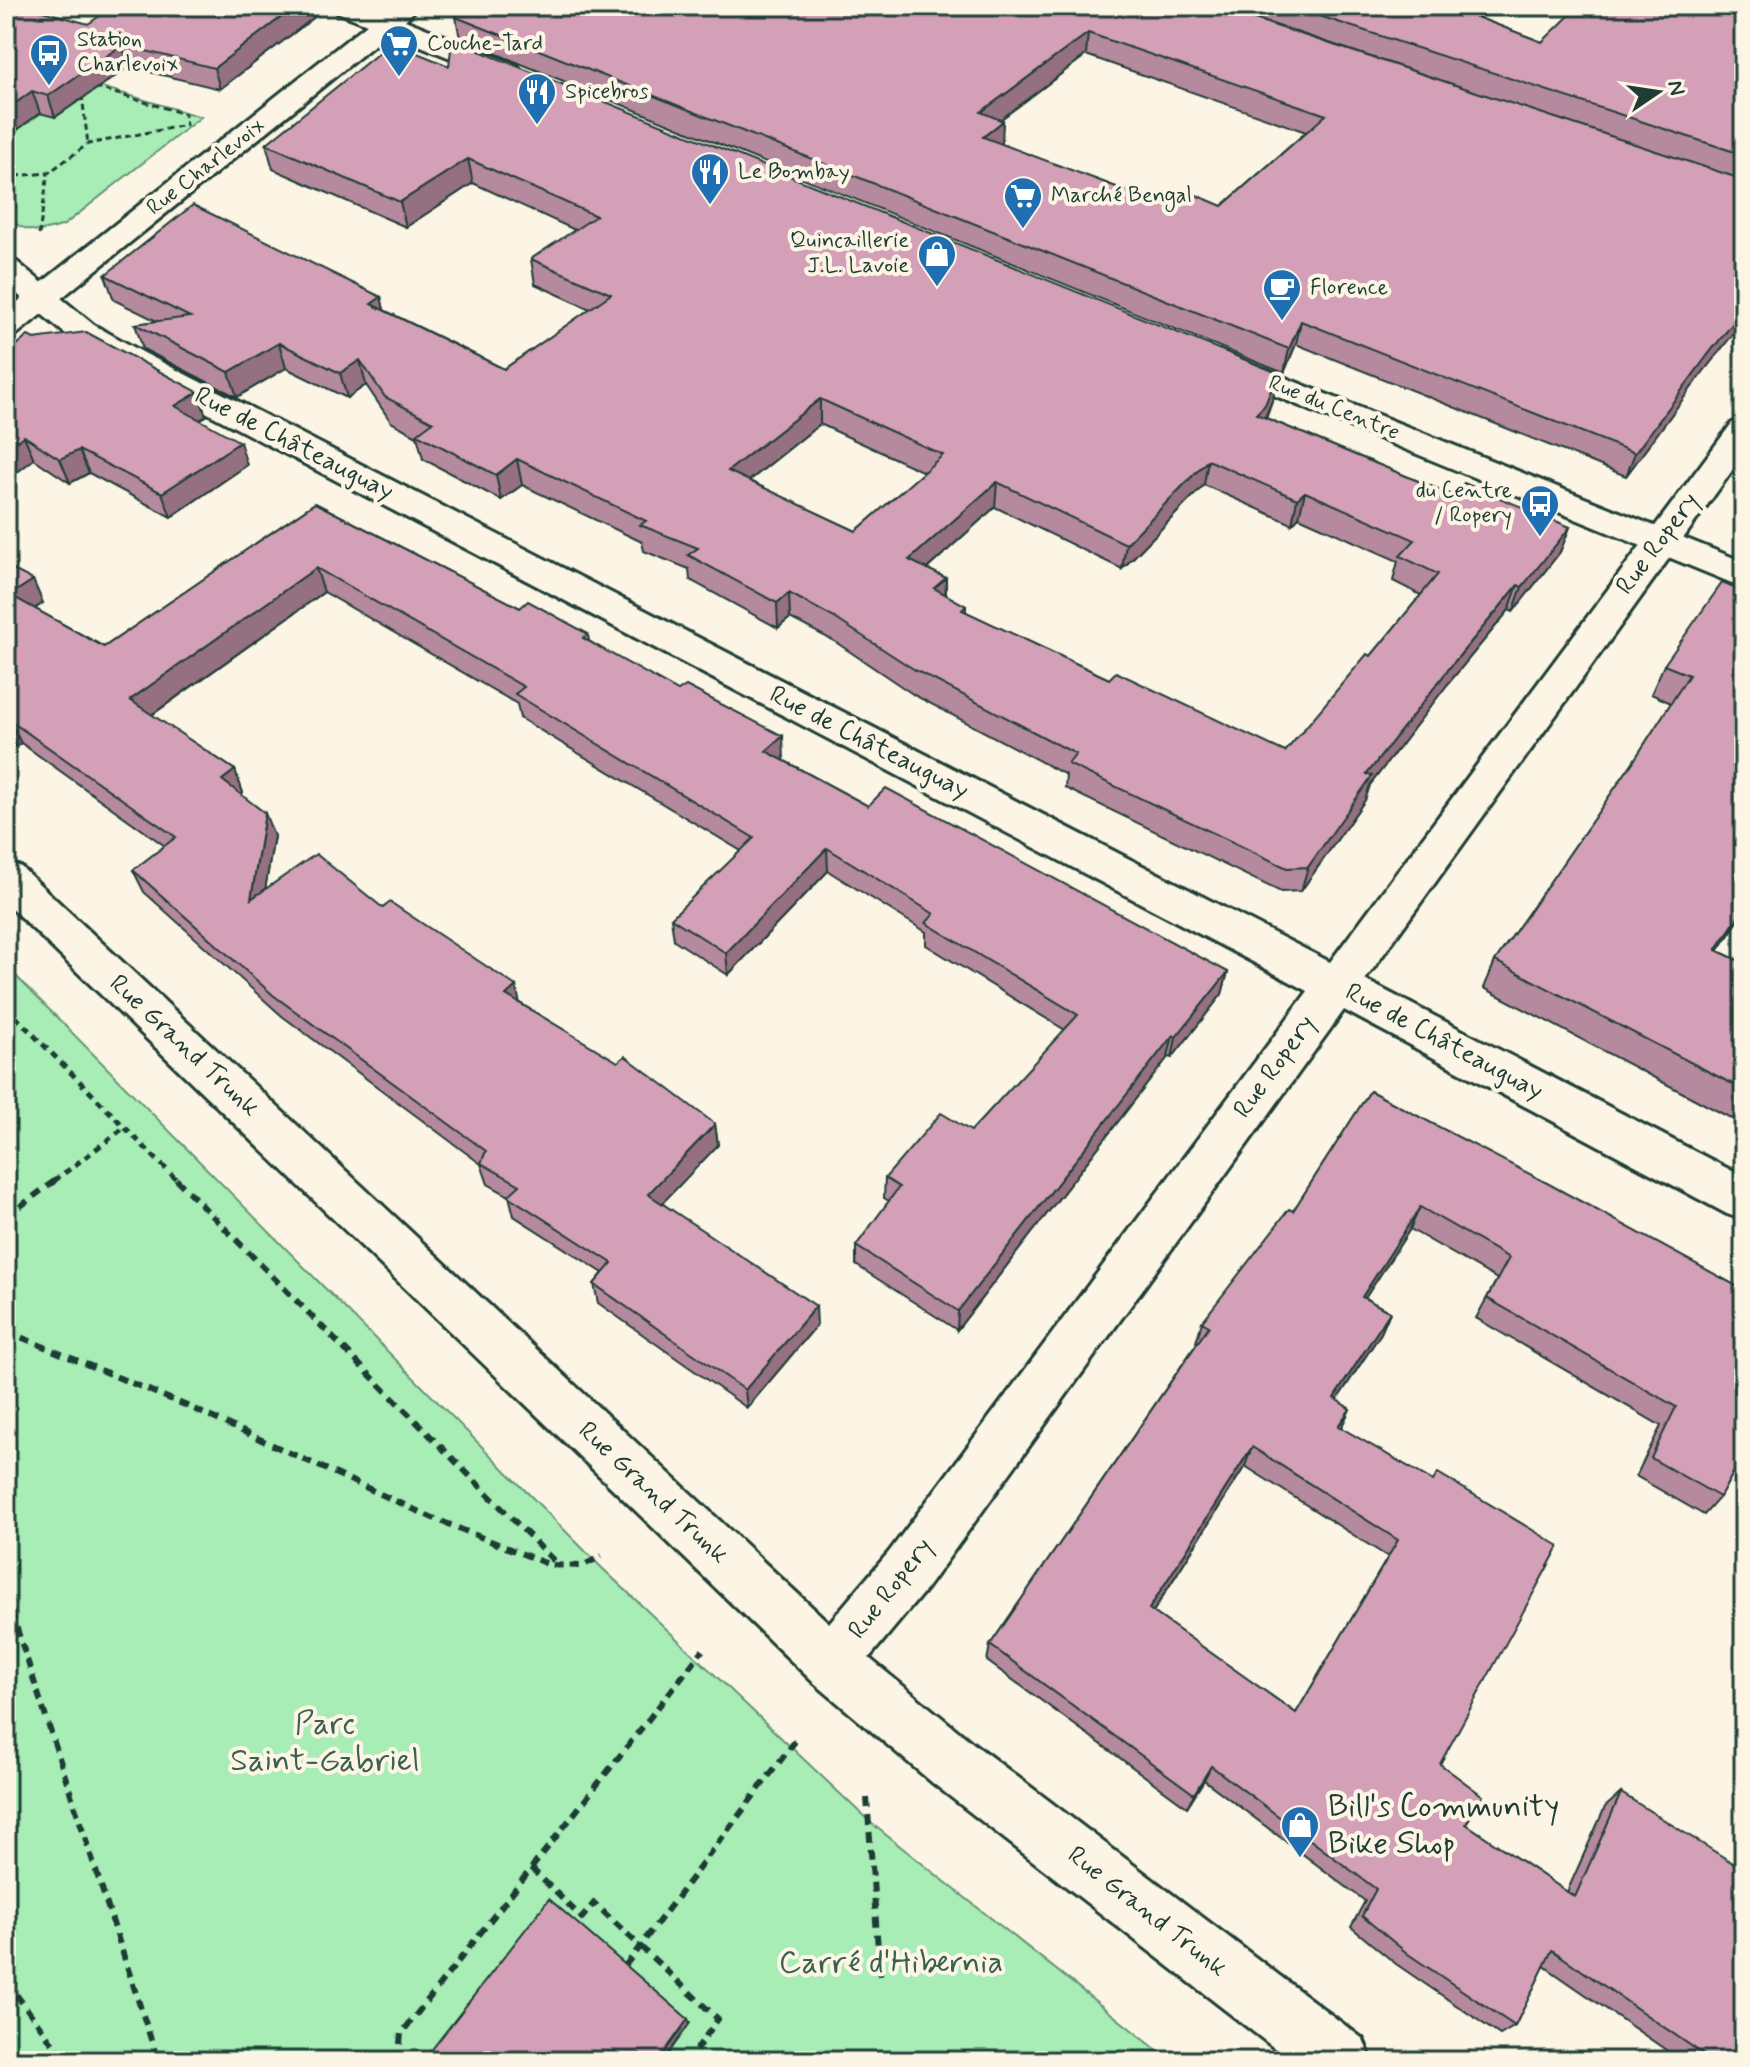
<svg xmlns="http://www.w3.org/2000/svg" width="1750" height="2067" viewBox="0 0 1750 2067" font-family="Mynerve,sans-serif">
<style>
.green{fill:#a8ecb6;stroke:#649475;stroke-width:2}
.lines{fill:none;stroke-linecap:round;stroke-linejoin:round}
.minor-casing{stroke:#1f3d34;stroke-width:6}
.tertiary-casing{stroke:#1f3d34;stroke-width:6}
.path-far2{stroke:#1f3d34;stroke-width:3;stroke-dasharray:6 4;stroke-linecap:butt}
.path-far1{stroke:#1f3d34;stroke-width:5;stroke-dasharray:7 6;stroke-linecap:butt}
.path{stroke:#1f3d34;stroke-width:6;stroke-dasharray:10 7;stroke-linecap:butt}
.minor{fill:#fcf5e5;fill-rule:evenodd}
.tertiary{fill:#fcf5e5;fill-rule:evenodd}
.wall{fill:#b68a9e;stroke:#1f3d34;stroke-width:2;fill-rule:evenodd}
.shaded-wall{fill:#947081;stroke:#1f3d34;stroke-width:2}
.building{fill:#d4a0b8;stroke:#1f3d34;stroke-width:2;fill-rule:evenodd}
.labels{text-anchor:middle;dominant-baseline:central;stroke-width:8;stroke-linejoin:round;paint-order:stroke}
.far-poi-label{font-size:22px;fill:#1f3d34;stroke:#fcf5e5;text-anchor:start}
.far-street-label{font-size:22px;fill:#1f3d34;stroke:#fcf5e5}
.street-label{font-size:26px;fill:#1f3d34;stroke:#fcf5e5}
.near-park-label{font-size:32px;fill:#3a604e;stroke:#fcf5e5}
.near-poi-label{font-size:32px;fill:#1f3d34;stroke:#fcf5e5;text-anchor:start}
</style>
<rect width="100%" height="100%" fill="#fcf5e5"/>
<filter id="ink" filterUnits="userSpaceOnUse"><feTurbulence type="fractalNoise" baseFrequency=".0125" numOctaves="2"/><feDisplacementMap in="SourceGraphic" scale="16" xChannelSelector="R" yChannelSelector="G"/><feConvolveMatrix kernelMatrix="1 2 1 2 8 2 1 2 1" color-interpolation-filters="sRGB"/></filter>
<g filter="url(#ink)">
<g class="green">
<path d="M85 82 201 117 64 225C39 234 28 233 6 218V138L41 113 56 117 80 100Z"/>
<path d="M6 966 601 1567 871 1823 1171 2061H9L6 2057Z"/>
</g>
<g class="lines">
<defs>
<path id="minor" d="M6 260 17 262 94 325 144 353 1330 962 1732 423 1744 419V454L1365 980 1744 1177V1220L1727 1214 1344 1010 927 1588 869 1658 974 1744 1363 2039 1372 2061H1291L934 1784 812 1681 6 903V862L21 867 829 1623 889 1552 1308 991 120 367 72 339 6 285Z"/>
<g id="tertiary">
<path d="M333 6H370L383 11 389 6H419L405 20 517 65 521 71 517 77 507 79 497 77 389 33 17 334 6 337V311L367 24 337 12Z"/>
<path d="M1219 351 1744 562V588L1207 368 1203 361 1207 354Z"/>
</g>
</defs>
<use href="#minor" class="minor-casing"/>
<use href="#tertiary" class="tertiary-casing"/>
<g class="path-far2">
<path d="M82 95 88 144"/>
<path d="M6 177 48 173"/>
<path d="M39 235 48 173 88 144 186 125 185 114 94 87"/>
</g>
<g class="path-far1">
<path d="M6 1007 178 1181"/>
<path d="M54 1181 125 1127"/>
</g>
<g class="path">
<path d="M176 1179 560 1567"/>
<path d="M6 1217 57 1179"/>
<path d="M6 1331 187 1406 433 1518 550 1565 582 1566 602 1556"/>
<path d="M6 1595 158 2061"/>
<path d="M867 1798 880 1976"/>
<path d="M531 1868 582 1918 594 1903 718 2019 688 2061"/>
<path d="M625 1966 799 1736"/>
<path d="M6 1981 66 2061"/>
<path d="M398 2061 401 2034 703 1650"/>
</g>
<use href="#minor" class="minor"/>
<use href="#tertiary" class="tertiary"/>
</g>
<g class="wall">
<path d="M6 6 88 24 329 6 220 89 129 67 55 117 40 113 17 130 6 127Z"/>
<path d="M1215 6 1521 107 1218 6H1448L1542 42 1744 6V320L1700 376 1626 476 1296 344 1284 373 460 39 456 17ZM1086 55 1306 132 1222 206 1175 209 1001 144 1003 121 1000 120Z"/>
<path d="M449 66 1278 373 1273 398 1266 418 1452 495 1570 527 1560 552 1513 612 1509 610 1447 685 1370 785 1365 800 1301 891 1281 892 1065 788 1066 775 914 695 834 641 790 618 778 628 690 580 689 569 644 551 642 542 522 485 501 500 423 459 417 436 391 422 366 385 347 398 286 368 237 397 143 349 135 324 157 321 114 300 105 275 381 297 384 310 504 369 590 309 535 284 531 259 575 230 473 183 406 227 273 169 266 144ZM820 424 924 472 856 531 749 481ZM1204 485 1292 524 1299 517 1398 561 1393 581 1421 595 1371 656 1285 752 1109 679 966 612V606L946 595V578L927 569 995 507 1122 569Z"/>
<path d="M6 354 198 392 206 416 200 420 247 465 171 517 89 473 70 483 34 459 6 481Z"/>
<path d="M315 503 520 608 588 634 589 641 784 759 783 760 868 806 1228 972 1222 994 1172 1058 1168 1057 957 1330 856 1265V1246L889 1201 884 1198 885 1178 971 1131 1065 1030 926 945V932L828 871 728 975 674 940 671 918 741 851 520 718 517 704 324 592 152 715 235 770 243 793 242 795 274 836 265 889 383 908 520 1003 715 1124 718 1145 662 1203 817 1325 747 1408 598 1303 594 1284 603 1273 514 1216 509 1196 488 1184 481 1164 282 1016 144 892 133 870 165 846 21 743 15 747 6 740V566L43 603 35 609 104 647Z"/>
<path d="M1744 592V912L1718 951 1744 963V1125L1484 988 1495 961 1633 762 1671 703 1651 694 1664 665Z"/>
<path d="M1370 1091 1744 1290V1468L1738 1464 1720 1497 1704 1515 1636 1476 1661 1426 1476 1318 1497 1279 1410 1229 1365 1298 1390 1312 1381 1333 1337 1400 1350 1409 1341 1428 1433 1481 1440 1764 1466 1824 1567 1892 1605 1807 1621 1793 1744 2061H1682L1544 1966 1515 2026 1500 2035 1396 1964 1351 1927 1365 1901 1204 1780 1187 1807 987 1661 990 1645 1197 1343 1196 1342 1202 1322 1293 1211ZM1245 1466 1388 1557 1296 1713 1153 1612Z"/>
</g>
<g class="shaded-wall">
<path d="M296 6H329L220 89 214 68Z"/>
<path d="M1088 33 1086 55 980 135 981 112Z"/>
<path d="M122 45 129 67 55 117 48 96Z"/>
<path d="M32 91 40 113 17 130 9 108Z"/>
<path d="M1003 121 1002 144 982 160 983 137Z"/>
<path d="M468 159 473 183 406 227 400 202Z"/>
<path d="M381 297 387 322 371 304Z"/>
<path d="M1744 309V320L1700 376 1626 476 1635 453 1710 352Z"/>
<path d="M1301 321 1296 344 1284 373 1289 349Z"/>
<path d="M279 343 286 368 237 397 229 372Z"/>
<path d="M360 360 366 385 347 398 340 373Z"/>
<path d="M1278 373 1273 398 1260 430 1256 414Z"/>
<path d="M198 392 206 416 183 430 175 406Z"/>
<path d="M820 399V424L730 496 728 471Z"/>
<path d="M24 436 34 459 6 481V449Z"/>
<path d="M240 442 247 465 171 517 162 493Z"/>
<path d="M79 450 89 473 70 483 60 459Z"/>
<path d="M517 459 522 485 501 500 496 475Z"/>
<path d="M1208 460 1204 485 1122 569 1126 544Z"/>
<path d="M997 482 995 507 909 585V560Z"/>
<path d="M1305 492 1299 517 1292 524 1297 499Z"/>
<path d="M1570 527 1560 552 1513 612 1522 587Z"/>
<path d="M316 568 324 592 140 723 130 700Z"/>
<path d="M946 578 945 603 934 588Z"/>
<path d="M33 580 43 603 21 618 10 595Z"/>
<path d="M1518 585 1509 610 1447 685 1370 785 1365 800 1301 891 1308 867 1367 774 1455 661Z"/>
<path d="M789 593 790 618 778 628 777 603Z"/>
<path d="M9 720 21 743 15 747 6 729V722Z"/>
<path d="M783 736 784 759 768 774 766 751Z"/>
<path d="M235 770 243 793 231 803 222 780Z"/>
<path d="M265 813 274 836 260 921 251 899Z"/>
<path d="M827 848 828 871 728 975 726 953Z"/>
<path d="M1744 908V912L1701 977 1716 950Z"/>
<path d="M1228 972 1222 994 1172 1058 1176 1037Z"/>
<path d="M516 986 521 1008 506 995Z"/>
<path d="M1173 1035 1168 1057 957 1330 958 1311Z"/>
<path d="M715 1124 718 1145 652 1214 648 1194Z"/>
<path d="M1420 1207 1410 1229 1353 1317 1362 1297Z"/>
<path d="M816 1306 817 1325 747 1408 745 1390Z"/>
<path d="M1390 1312 1381 1333 1325 1418 1334 1398Z"/>
<path d="M1350 1409 1341 1428 1338 1426Z"/>
<path d="M1252 1447 1245 1466 1144 1626 1149 1609Z"/>
<path d="M1211 1766 1204 1780 1187 1807 1194 1794Z"/>
<path d="M688 2019 690 2023 663 2061H658Z"/>
</g>
<g class="building">
<path d="M6 6H25L88 24 114 6H296L214 68 122 45 48 96 32 91 9 108 6 107Z"/>
<path d="M457 6H1215L1744 180V309L1710 352 1635 453 1301 321 1289 349 456 17ZM1088 33 1326 115 1222 206 1194 194 1175 209 983 137 1003 121 981 112Z"/>
<path d="M1289 6H1448L1542 42 1579 6H1744V155Z"/>
<path d="M452 40 1278 373 1265 405 1256 414 1452 495 1464 483 1570 527 1522 587 1518 585 1455 661 1367 774 1372 776 1308 867 1287 868 1068 764 1076 754 915 670 833 617 789 593 777 603 688 555 698 548 640 525 646 521 517 459 496 475 417 434 433 422 385 397 360 360 340 373 279 343 229 372 135 324 190 317 105 275 193 205 381 297 371 304 504 369 611 294 531 259 596 216 468 159 400 202 266 144 386 47 400 46 449 66ZM820 399 943 455 856 531 728 471ZM1208 460 1297 499 1305 492 1415 540 1400 556 1438 574 1371 656 1367 654 1285 752 1116 672 1109 679 962 610 966 606 934 588 946 578 909 560 997 482 1126 544Z"/>
<path d="M86 332 198 392 175 406 240 442 162 493 79 450 60 459 24 436 6 449V354L28 336 34 339Z"/>
<path d="M315 503 520 608 528 601 588 634 583 638 678 691 686 686 783 736 766 751 868 806 886 788 1228 972 1176 1037 1173 1035 958 1311 856 1246 899 1187 885 1178 941 1113 971 1131 1078 1015 926 923 934 914 827 848 726 953 671 918 754 838 515 694 524 687 316 568 130 700 235 770 222 780 265 813 251 899 316 854 383 908 390 902 516 986 506 995 618 1062 625 1056 715 1124 648 1194 816 1306 745 1390 594 1284 612 1263 508 1196 520 1185 481 1163 486 1151 273 995 133 870 176 837 9 720 6 722V566L33 580 10 595 104 647Z"/>
<path d="M1722 583 1744 592V908L1716 950 1744 963V1090L1495 961 1633 762 1689 675 1664 665Z"/>
<path d="M1370 1091 1547 1183 1744 1290V1453L1720 1497 1651 1458 1676 1407 1487 1298 1509 1258 1420 1207 1362 1297 1390 1312 1334 1398 1350 1409 1338 1426 1433 1481 1438 1473 1559 1546 1440 1764 1483 1796 1466 1824 1575 1897 1621 1793 1744 1870V2061H1713L1552 1950 1515 2026 1408 1954 1362 1916 1376 1889 1211 1766 1194 1794 990 1645 1209 1326 1202 1322 1289 1209 1293 1211ZM1252 1447 1398 1540 1296 1713 1149 1609Z"/>
<path d="M549 1899 688 2019 658 2061H423Z"/>
</g>
</g>
<defs>
<symbol id="supermarket-pin" viewBox="-11 -11 22 30"><path d="M0 17L-7.5 6A9.5 9.5 0 1 1 7.5 6Z" fill="#1f6fb2" stroke="#fcf5e5"/><path d="M-6-5.5h2.5l.6 2H6L4.5 2H-2.5L-4.4-4H-6ZM-1.5 3.2a1.3 1.3 0 1 0 .1 0ZM3 3.2a1.3 1.3 0 1 0 .1 0Z" fill="#fff"/></symbol>
<symbol id="bus-pin" viewBox="-11 -11 22 30"><path d="M0 17L-7.5 6A9.5 9.5 0 1 1 7.5 6Z" fill="#1f6fb2" stroke="#fcf5e5"/><path d="M-5-6H5V4H4V6H2V4H-2V6H-4V4H-5ZM-3.5-4V0h7V-4ZM-3.5 1.2v1.5H-2V1.2ZM2 1.2v1.5H3.5V1.2Z" fill="#fff"/></symbol>
<symbol id="restaurant-pin" viewBox="-11 -11 22 30"><path d="M0 17L-7.5 6A9.5 9.5 0 1 1 7.5 6Z" fill="#1f6fb2" stroke="#fcf5e5"/><path d="M-5-6h1v4h1v-4h1v4h1v-4h1v5L-1.5 .5V6h-2V.5L-5-1ZM5-6V6H3V1.5H1.5Q1.5-4 5-6Z" fill="#fff"/></symbol>
<symbol id="shop-pin" viewBox="-11 -11 22 30"><path d="M0 17L-7.5 6A9.5 9.5 0 1 1 7.5 6Z" fill="#1f6fb2" stroke="#fcf5e5"/><path d="M-5-2.5h2.3a2.7 3.5 0 0 1 5.4 0H5L5.5 6h-11ZM-1.5-2.5h3a1.5 2.3 0 0 0-3 0Z" fill="#fff"/></symbol>
<symbol id="cafe-pin" viewBox="-11 -11 22 30"><path d="M0 17L-7.5 6A9.5 9.5 0 1 1 7.5 6Z" fill="#1f6fb2" stroke="#fcf5e5"/><path d="M-5.5-4.5H6V0H3Q3 3.5 0 3.5H-2.5Q-5.5 3.5-5.5 0ZM3-3.2v2h1.7v-2ZM-6 4.5H4V6H-6Z" fill="#fff"/></symbol>
</defs>
<g fill-rule="evenodd">
<use href="#supermarket-pin" x="377" y="22" width="44" height="60"/>
<use href="#bus-pin" x="27" y="31" width="44" height="60"/>
<use href="#restaurant-pin" x="515" y="70" width="44" height="60"/>
<use href="#restaurant-pin" x="688" y="150" width="44" height="60"/>
<use href="#supermarket-pin" x="1001" y="174" width="44" height="60"/>
<use href="#shop-pin" x="915" y="232" width="44" height="60"/>
<use href="#cafe-pin" x="1260" y="266" width="44" height="60"/>
<use href="#bus-pin" x="1518" y="482" width="44" height="60"/>
<use href="#shop-pin" x="1278" y="1803" width="44" height="60"/>
</g>
<g class="labels">
<g class="far-poi-label">
<text x="77" y="40">Station<tspan x="77" dy="25">Charlevoix</tspan></text>
<text x="427" y="44">Couche-Tard</text>
<text x="565" y="92">Spicebros</text>
<text x="738" y="172">Le Bombay</text>
<text x="1051" y="196">Marché Bengal</text>
<text x="909" y="241" text-anchor="end">Quincaillerie<tspan x="909" dy="25">J.L. Lavoie</tspan></text>
<text x="1310" y="288">Florence</text>
<text x="1512" y="491" text-anchor="end">du Centre<tspan x="1512" dy="25">/ Ropery</tspan></text>
</g>
<g class="far-street-label">
<text transform="translate(206 167) rotate(-38)">Rue Charlevoix</text>
<text transform="translate(1334 408) rotate(22)">Rue du Centre</text>
</g>
<g class="street-label">
<text transform="translate(294 444) rotate(27)">Rue de Châteauguay</text>
<text transform="translate(1658 544) rotate(-53)">Rue Ropery</text>
<text transform="translate(869 743) rotate(27)">Rue de Châteauguay</text>
<text transform="translate(1444 1042) rotate(28)">Rue de Châteauguay</text>
<text transform="translate(184 1046) rotate(43)">Rue Grand Trunk</text>
<text transform="translate(1275 1067) rotate(-54)">Rue Ropery</text>
<text transform="translate(653 1493) rotate(43)">Rue Grand Trunk</text>
<text transform="translate(891 1589) rotate(-52)">Rue Ropery</text>
<text transform="translate(1147 1912) rotate(38)">Rue Grand Trunk</text>
</g>
<g class="near-park-label">
<text x="325" y="1724">Parc<tspan x="325" dy="37">Saint-Gabriel</tspan></text>
<text x="891" y="1963">Carré d'Hibernia</text>
</g>
<g class="near-poi-label">
<text x="1328" y="1807">Bill's Community<tspan x="1328" dy="37">Bike Shop</tspan></text>
</g>
</g>
<rect width="1750" height="2067" fill="none" stroke="#fcf5e5" stroke-width="32"/>
<rect x="16" y="16" width="1718" height="2035" fill="none" stroke="#1f3d34" stroke-width="3" filter="url(#ink)"/>
<g transform="translate(1658 92) rotate(77)" stroke="#fcf5e5" stroke-width="6" paint-order="stroke">
<path d="M0-6L14 30L0 20L-14 30Z" fill="#1f3d34"/>
<text y="-12" font-size="22" font-weight="bold" text-anchor="middle" fill="#1f3d34">N</text>
</g>
</svg>
